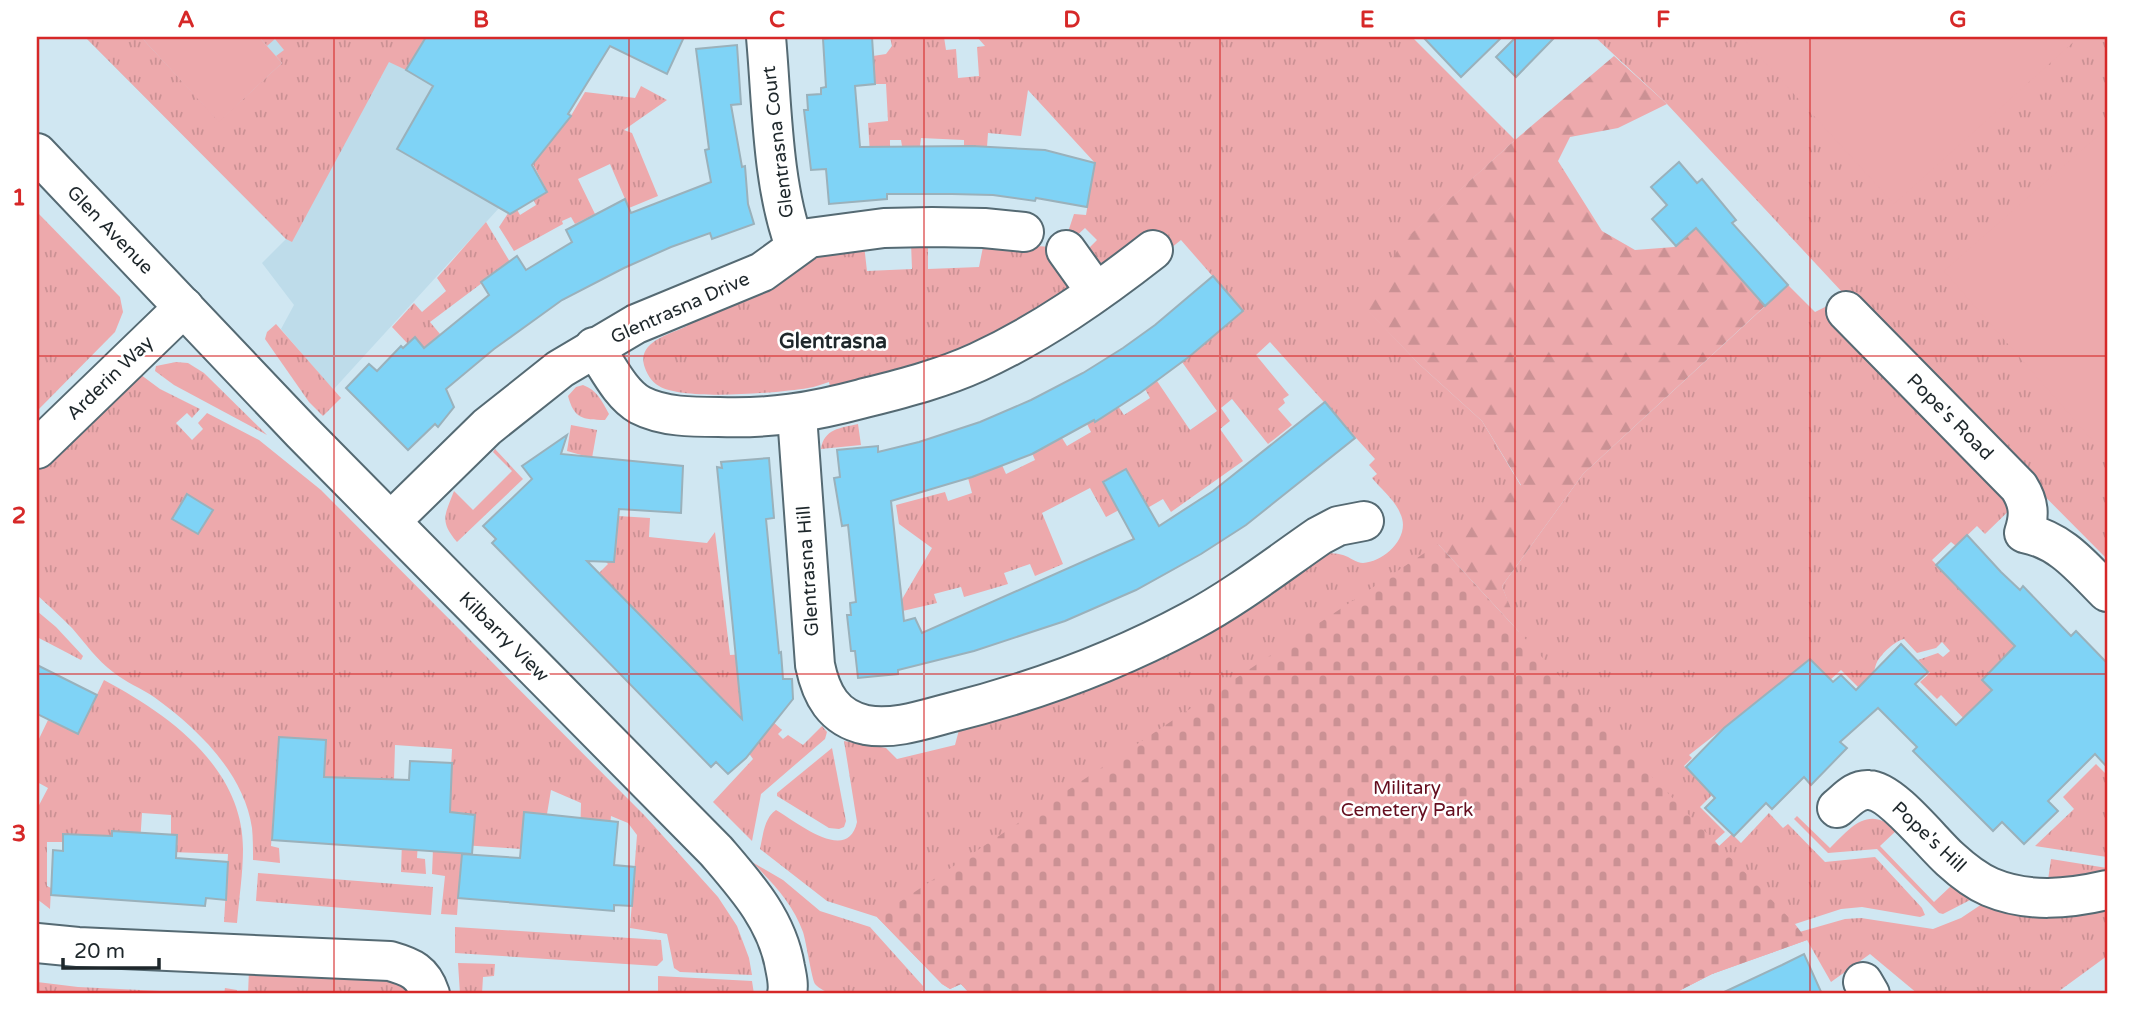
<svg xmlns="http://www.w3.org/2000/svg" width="2144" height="1031" viewBox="0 0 2144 1031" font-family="'Varela Round',sans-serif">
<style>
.built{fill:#bedcea}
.grass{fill:url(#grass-tufts)}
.forest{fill:url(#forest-firs)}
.cemetery{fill:url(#cemetery-stones)}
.pitch{fill:#eda9ac}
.building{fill:#7fd3f6;stroke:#9ab1bb;stroke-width:2}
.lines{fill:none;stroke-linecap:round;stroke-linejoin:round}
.minor-casing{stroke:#556a73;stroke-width:42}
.minor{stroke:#fff;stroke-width:38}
.grid{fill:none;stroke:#d62828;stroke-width:2;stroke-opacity:0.55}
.labels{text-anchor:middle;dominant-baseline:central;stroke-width:5;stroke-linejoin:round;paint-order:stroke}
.street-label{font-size:19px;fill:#1e272b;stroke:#fff}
.park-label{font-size:19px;fill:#640d1e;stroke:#fff}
.neighbourhood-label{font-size:21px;font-weight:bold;fill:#1e272b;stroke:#fff}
.neatline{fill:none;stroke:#d62828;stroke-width:2.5}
.grid-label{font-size:23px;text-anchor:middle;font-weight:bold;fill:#d62828}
</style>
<defs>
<pattern id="grass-tufts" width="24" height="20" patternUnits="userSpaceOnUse" patternTransform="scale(1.75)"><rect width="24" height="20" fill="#eda9ac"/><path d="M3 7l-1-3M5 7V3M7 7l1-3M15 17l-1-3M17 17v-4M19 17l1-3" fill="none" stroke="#cb9194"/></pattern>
<pattern id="forest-firs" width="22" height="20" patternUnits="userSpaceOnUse" patternTransform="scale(1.75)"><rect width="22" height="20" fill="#eda9ac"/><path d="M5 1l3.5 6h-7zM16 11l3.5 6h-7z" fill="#cb9194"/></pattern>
<pattern id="cemetery-stones" width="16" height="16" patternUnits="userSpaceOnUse" patternTransform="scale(1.75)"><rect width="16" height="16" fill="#eda9ac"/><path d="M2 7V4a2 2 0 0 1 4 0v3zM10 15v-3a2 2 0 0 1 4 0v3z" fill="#cb9194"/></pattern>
</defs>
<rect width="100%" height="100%" fill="#d0e7f2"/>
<path class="built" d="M85 37H437L572 114 499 208 333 390 281 329 294 305 262 263 286 239Z"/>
<g class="grass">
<path d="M85 37H141L219 121 282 63 276 56 284 50 275 39 267 46 259 37H425L406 70 389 62 292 242 286 239Z"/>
<path d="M890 37H944L946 50 956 49 958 78 979 76 977 47 985 46 977 37H1412L1515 140 1404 241 1365 307 1419 364 1482 421 1521 486 1438 545 1519 632 1502 586 1583 474 1788 285 1815 312 1827 306 2020 500 1985 534 1977 526 1956 546 1951 542 1932 560 1987 617 2094 681 2107 695V698L2092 713 1973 728 1941 695 1937 699 1920 682 1930 673 1918 660 1938 653 1943 657 1950 651 1942 642 1936 648 1917 653 1904 639C1895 641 1882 653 1877 662 1872 673 1875 685 1865 694L1841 670 1818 691 1809 660 1773 689 1782 699 1756 758 1725 727 1689 755 1692 758 1684 766 1694 776 1702 769 1719 788 1700 807 1725 832 1715 841 1719 846 1732 834 1741 843 1769 813 1783 828 1788 824 1825 862 1875 857 1922 908 1925 915 1920 917 1862 907 1841 909 1795 924 1775 918 970 994 961 984 950 989 942 984 877 917 827 901 760 849C763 836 764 818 776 810 798 823 848 864 857 822L844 741 886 748 897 759 955 745 960 726 1321 552C1328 553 1336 553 1343 555 1350 557 1356 563 1363 563 1385 562 1412 536 1400 513 1395 500 1381 489 1372 478L1377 474 1369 465 1375 459 1270 342 1256 355 1289 395 1283 399 1285 403 1278 409 1292 425 1268 444 1232 399 1221 408 1230 421 1220 429 1243 461 1171 512 1163 499 1137 514 1134 484 1126 469 1103 481 1119 510 1106 517 1090 488 1042 513 1063 564 1035 576 1030 564 1004 573 1008 584 964 597 961 587 934 594 937 603 894 613 932 548 899 524 896 505 945 492 948 501 972 493 968 478 1002 465 1006 474 1035 460 1032 453 1062 438 1067 446 1091 432 1087 424 1118 406 1124 415 1150 398 1145 389 1157 381 1190 430 1217 411 1182 362 1243 311 1181 240 1171 248 1155 231C1133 249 1111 279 1084 253L1097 240 1085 228 1073 239 1068 232 1074 214 1086 215 1095 163 1028 90 1021 136 988 133 987 147 964 146V140L921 138 920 146H902L901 140H890V153L870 154 868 123 888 121 886 84H875L873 56 886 54 892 46Z"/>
<path d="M1595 37H2107V559L1843 293 1667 104Z"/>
<path d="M641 86 667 100 624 130 632 133 658 196 629 208 610 164 578 179 595 214 575 224 571 217 562 221 563 224 514 251 499 227 514 204 520 215 536 205 531 195 545 187 533 164 572 114 585 92 635 98Z"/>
<path d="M37 212 120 297 123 312 115 332 37 411Z"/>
<path d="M486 222 510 262 430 322 440 334 424 348 415 338 408 344 392 327 414 303 422 312 446 291 437 278Z"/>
<path d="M928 242V269L979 267 984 242 1051 247 1069 284 1063 297 952 357 831 393 829 382C822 384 815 387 808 388 779 393 682 401 659 386 651 382 646 372 644 365 638 341 671 334 687 326L684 319 817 258 864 245 867 271 912 269 911 243Z"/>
<path d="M276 324 341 398 323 416 309 402 265 339 267 332Z"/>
<path d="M176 362 188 363 204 373 267 435 174 385 155 371 156 366Z"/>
<path d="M137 372 160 389 200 409 192 418 187 413 176 423 192 440 203 429 198 423 207 413 259 440 321 490 645 816 718 897 737 926 749 958 752 975 680 972 674 968 667 934 630 928 637 835 628 823 611 816 607 858 580 842 581 803 551 790 547 814 524 813 521 849 462 845 457 915 441 914 445 876 432 874 433 849 447 850 452 749 395 745 394 780 335 777 305 789 326 740 279 737 271 846 279 848 280 863 253 860C253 850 253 838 252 828 244 773 197 728 154 697 141 688 125 682 113 672 97 660 85 643 72 628 61 617 49 606 37 595V470Z"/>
<path d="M583 385C597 390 602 401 609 414L605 420C582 420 574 418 568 396L576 387Z"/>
<path d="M858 424 861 445 821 449C824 429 840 428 858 424Z"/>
<path d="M571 425 597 430 592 458 567 451Z"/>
<path d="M495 449 523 479 457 542C439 521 445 515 454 491L473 510 512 471 493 452Z"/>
<path d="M542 498 618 521V516L650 518 649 537 707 543 715 532 730 655 746 654 749 678 738 690 782 730 778 734 783 739 788 735 803 745 822 726 827 732 825 739 761 794 752 841 713 802 753 759 669 643 613 587 584 588 608 564Z"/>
<path d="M37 611 56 627 83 656 81 660 37 637Z"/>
<path d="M104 680C168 714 243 767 243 849 243 873 239 899 237 923L224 922 228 854 170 852 177 847V836L171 835V815L142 813 140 844 82 843V835L64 834 63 842H47V886L51 888 50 909 37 899V809L48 788 37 782V743L48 720 78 734Z"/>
<path d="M832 748 846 821 844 827 839 829 829 828 777 796V793Z"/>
<path d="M2096 764 2107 775V857L2035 846 2074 809 2063 797Z"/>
<path d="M1797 816 1830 848C1852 826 1868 805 1897 830L1880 846 1934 902 1951 886 1957 885 1974 898 1943 914 1939 913 1877 849 1828 853 1794 819Z"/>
<path d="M402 841 418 842 417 858 425 859 426 874 401 872Z"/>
<path d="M2051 859 2107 868V871L2090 876 2048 880Z"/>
<path d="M752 862 783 880 820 911 870 927 923 986V990L915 994C893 994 855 998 834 994 828 993 819 989 815 984 812 980 806 941 803 932 793 904 773 883 752 862Z"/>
<path d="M258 873 433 887 431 915 256 901Z"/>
<path d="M1982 904 2107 905V956L2055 994H1918L1870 954 1831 982 1807 940 1712 974 1673 994H1606L1782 937 1845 919 1861 918 1933 929 1961 918Z"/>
<path d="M455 927 661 940 663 960 657 966 455 953Z"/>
<path d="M458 963 495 964 494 976 483 977 482 994H460Z"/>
<path d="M249 970 399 982 411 994H248Z"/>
<path d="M658 976 752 981 754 994H658Z"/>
<path d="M37 982 78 987 224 994 225 988 237 990V994H37Z"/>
</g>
<path class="forest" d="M1614 56 1667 104 1618 128 1570 137 1558 161 1602 231 1635 250 1674 247 1696 228 1765 306 1583 474 1502 586 1521 634 1438 544 1521 485 1482 421 1419 364 1364 307 1403 241 1515 140Z"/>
<path class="cemetery" d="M1438 544 1656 781 1795 924 1807 940 1712 974 1673 994H970L961 984 950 989 942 984 877 917Z"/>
<g class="pitch">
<path d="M141 37H259L282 63 219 122Z"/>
<path d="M1742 37H2079L1894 204Z"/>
<path d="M2107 128V457L1944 271Z"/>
</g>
<g class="building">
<path d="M426 37H684L667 74 610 46 568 114 571 116 532 165 547 192 510 214 397 149 433 86 406 70Z"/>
<path d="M839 37H872L875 84 855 86 860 147 972 146 1045 150 1095 163 1087 207 1036 198 1035 201 993 195 952 194H887V199L829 204 826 169 811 170 804 110H808L807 95 821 94V88L826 87 823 39Z"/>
<path d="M1423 37H1502L1461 77Z"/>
<path d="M1516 37H1555L1516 77 1496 57Z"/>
<path d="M737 45 741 104 731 105 742 167 745 166 748 204 754 224 712 239 710 233 671 247 624 268 562 300 494 349 446 389 454 407 438 427 435 424 408 450 346 388 369 364 377 371 401 346 403 348 415 337 424 348 489 295 481 282 517 256 526 270 572 242 566 230 625 199 631 213 711 182 705 150 709 149 696 49Z"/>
<path d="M1679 162 1697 183 1702 179 1736 220 1732 223 1788 285 1765 306 1696 228 1676 246 1652 219 1667 205 1651 187Z"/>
<path d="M1213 276 1243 311 1190 356 1140 393 1095 422 1094 420 1032 454 972 477 891 501 904 621 915 618 922 633 1134 539 1103 482 1126 469 1159 526 1213 491 1325 402 1355 438 1246 525 1201 554 1136 590 1065 621 974 651 898 670V674L858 678 855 651H851L847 615H851L850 603 856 602 848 525 842 526 834 478 840 477 837 450 878 446V452L919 442 980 422 1031 400 1083 373 1123 348 1155 325Z"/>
<path d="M567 435 561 454 683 466 681 513 619 509 614 562 587 561 742 719 717 467 722 468 721 462 769 458 774 518 766 519 779 653 781 652 783 679H792L793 699 746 758 728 774 716 762 711 767 492 543 496 539 483 526 532 479 522 466Z"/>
<path d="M187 494 213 510 198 534 172 519Z"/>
<path d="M1967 535 2001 572 2020 590 2023 586 2071 636 2076 631 2107 663V767L2095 754 2048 801 2058 811 2024 844 2002 822 1993 831 1913 751 1917 747 1878 708 1840 742 1847 748 1811 785 1804 777 1772 809 1766 803 1734 836 1705 808 1715 798 1686 767 1724 728 1810 659 1833 682 1841 675 1856 690 1901 644 1928 672 1915 684 1956 725 1992 690 1982 680 2015 646 1936 565Z"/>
<path d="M37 665 97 695 78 734 37 714Z"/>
<path d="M279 737 326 740 324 777 409 780 410 761 452 763 450 812 475 815 472 854 272 840Z"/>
<path d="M524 812 618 822 614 865 635 867 632 906 614 905V911L458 898 462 854 520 858Z"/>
<path d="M112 831 177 835 176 858 228 862 226 900 206 898 205 906 51 895 53 850 63 851V834L112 836Z"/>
<path d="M1804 954 1822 994H1720L1782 965Z"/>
</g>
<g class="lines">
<defs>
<g id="minor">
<path d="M766 37C772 103 772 185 795 246"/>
<path d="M37 153 302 432 716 851C746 886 777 920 785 967 787 977 789 985 787 994"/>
<path d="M1066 250 1096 292"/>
<path d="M1846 311 2019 487C2029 503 2030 515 2024 533 2061 540 2081 566 2107 592"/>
<path d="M594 347C607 365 620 394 640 405 663 417 693 417 719 417 770 419 812 412 861 399 900 389 941 379 978 362 1041 333 1098 293 1153 250"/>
<path d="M797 415 815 665C821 694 833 718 866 725 893 730 923 720 949 713 1033 692 1115 662 1191 621 1236 597 1277 565 1319 536L1338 526 1364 521"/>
<path d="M37 449 184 307"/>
<path d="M391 521 487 427 560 369 636 324 762 272 809 238 884 228 932 227 984 228 1024 232"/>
<path d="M1837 808C1847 800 1855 789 1869 790 1892 791 1932 843 1950 859 1962 870 1976 881 1990 887 2028 903 2068 899 2107 890"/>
<path d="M37 943 78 947 390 961C411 967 423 972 430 994"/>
<path d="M1863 982 1870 994"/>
</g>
</defs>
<use href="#minor" class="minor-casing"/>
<use href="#minor" class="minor"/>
</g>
<path class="grid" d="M334 37V994M629 37V994M924 37V994M1220 37V994M1515 37V994M1810 37V994M37 356H2107M37 674H2107"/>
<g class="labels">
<g class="street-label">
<text transform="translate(778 142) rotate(-97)">Glentrasna Court</text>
<text transform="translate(110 230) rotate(46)">Glen Avenue</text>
<text transform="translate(680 308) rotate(-24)">Glentrasna Drive</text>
<text transform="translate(110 378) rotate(-44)">Arderin Way</text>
<text transform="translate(1950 417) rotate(45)">Pope's Road</text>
<text transform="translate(808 571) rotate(-94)">Glentrasna Hill</text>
<text transform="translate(504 637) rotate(45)">Kilbarry View</text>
<text transform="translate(1929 837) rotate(43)">Pope's Hill</text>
</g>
<g class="park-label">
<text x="1407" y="788">Military<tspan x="1407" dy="22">Cemetery Park</tspan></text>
</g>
<g class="neighbourhood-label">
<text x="833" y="341">Glentrasna</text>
</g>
</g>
<rect width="2144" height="1031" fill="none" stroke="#ffffff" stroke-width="77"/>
<path d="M63 958v10h96v-10" fill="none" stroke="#1e272b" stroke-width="3.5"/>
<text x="74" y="958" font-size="21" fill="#1e272b" stroke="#ffffff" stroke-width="5" paint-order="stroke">20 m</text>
<rect x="38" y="38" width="2068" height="954" class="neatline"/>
<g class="grid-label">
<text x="186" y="27">A</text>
<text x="481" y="27">B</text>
<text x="777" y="27">C</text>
<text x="1072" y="27">D</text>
<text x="1367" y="27">E</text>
<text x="1663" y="27">F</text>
<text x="1958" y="27">G</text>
<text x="19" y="205">1</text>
<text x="19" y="523">2</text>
<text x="19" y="841">3</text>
</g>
</svg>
